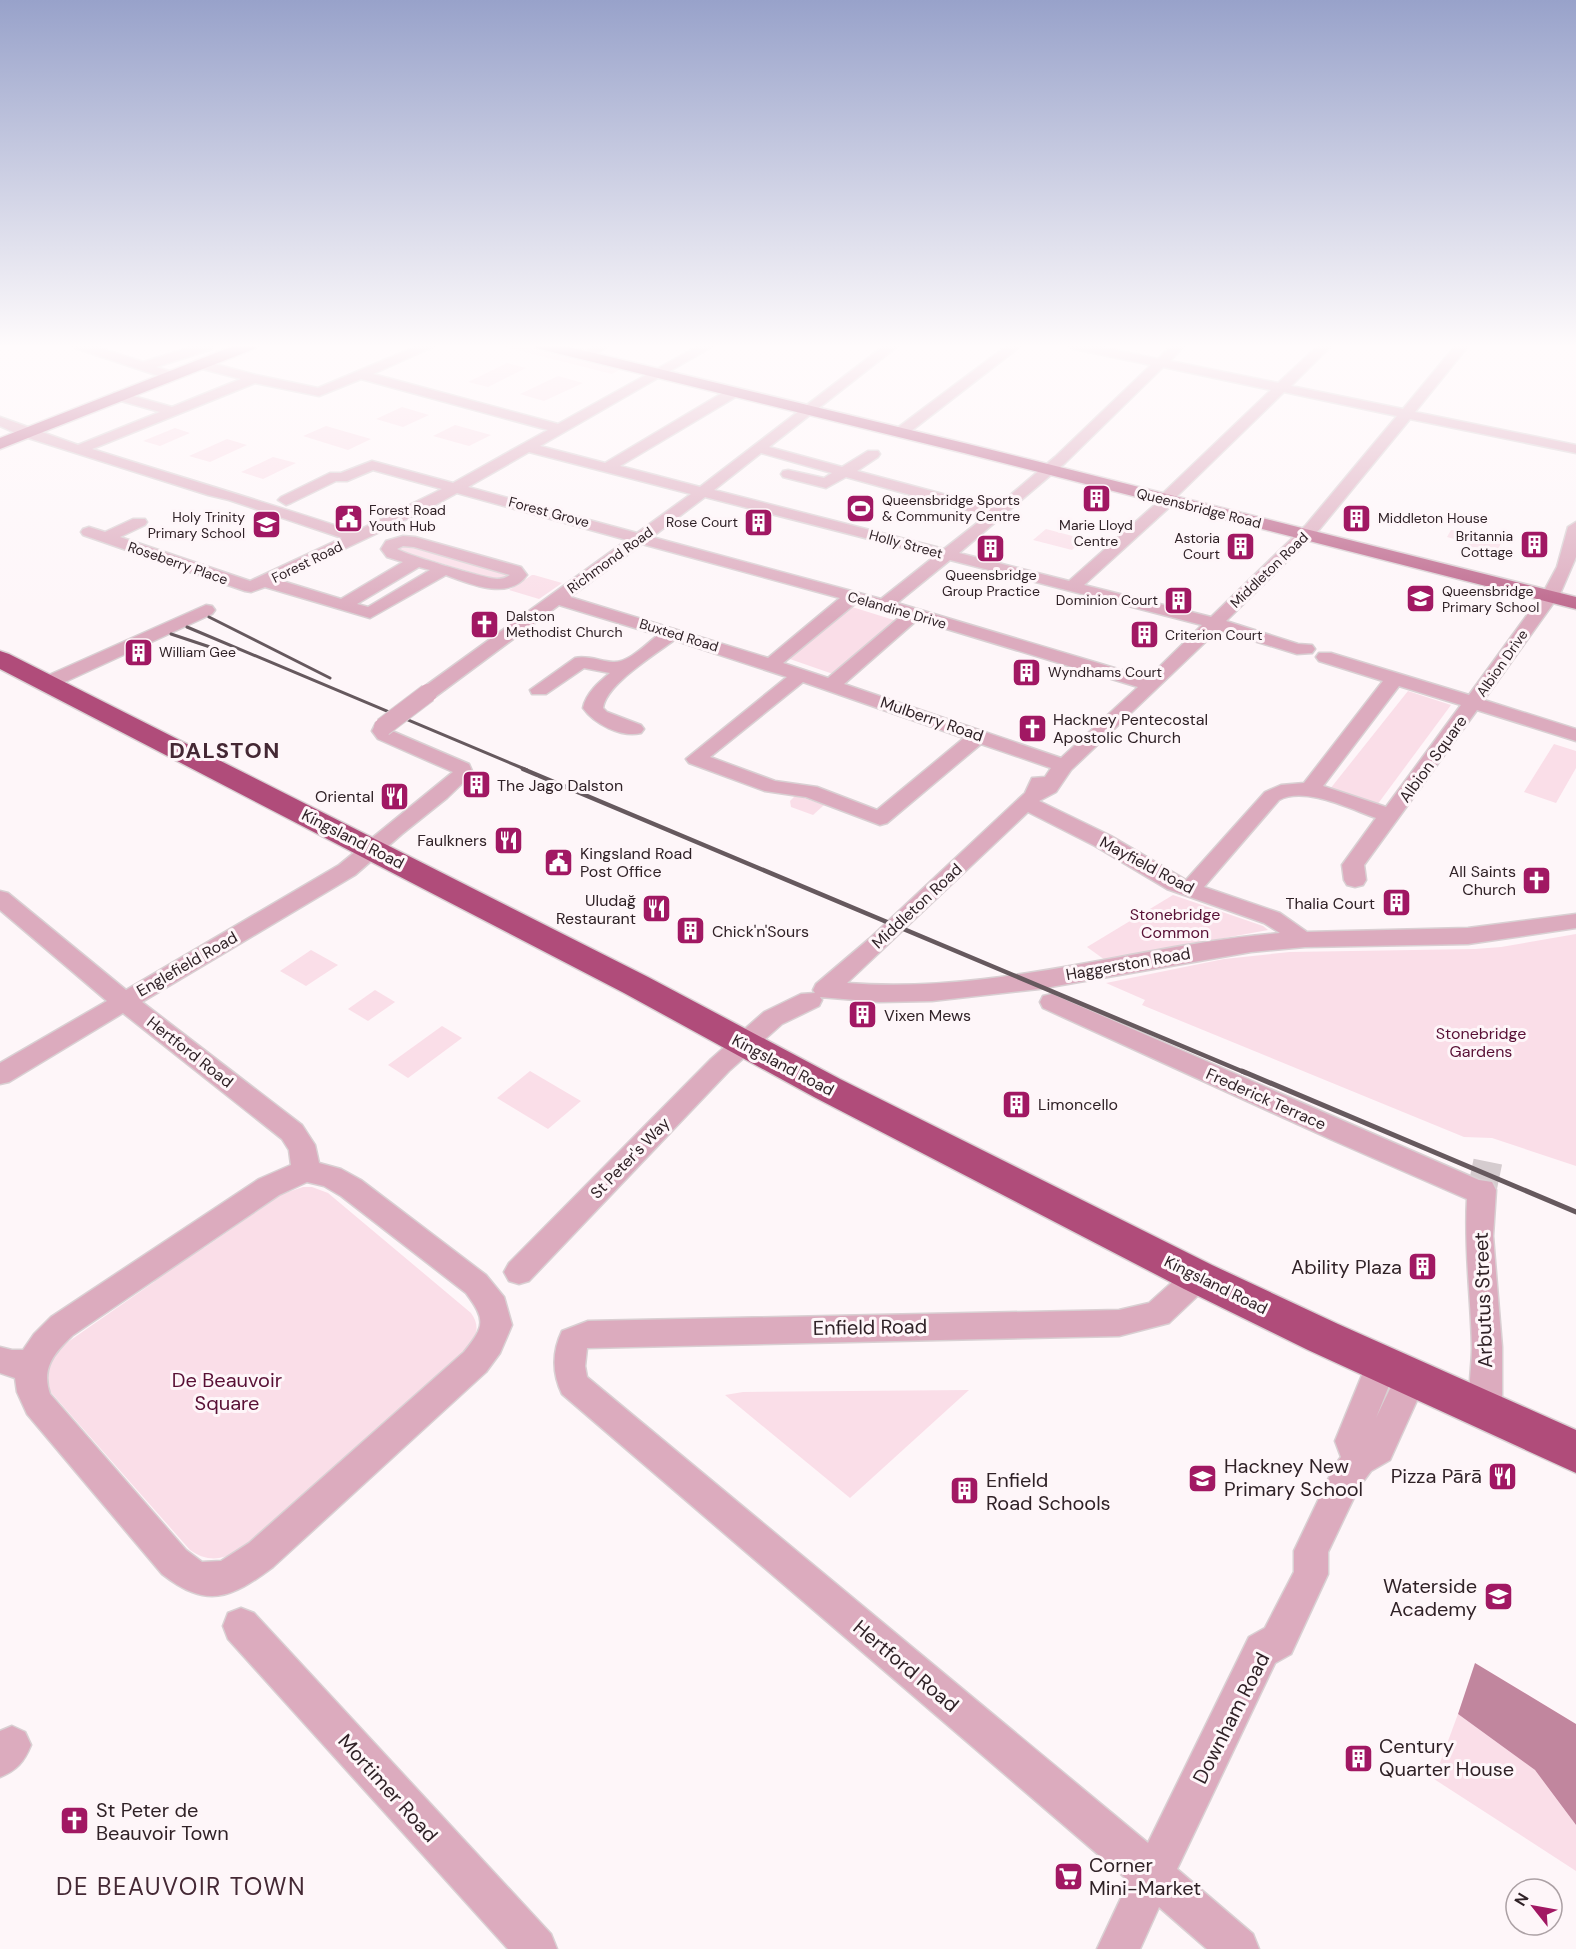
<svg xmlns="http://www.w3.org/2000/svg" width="1576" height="1949" viewBox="0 0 1576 1949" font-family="'DM Sans',sans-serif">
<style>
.green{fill:#fadee8}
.water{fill:#c1869e}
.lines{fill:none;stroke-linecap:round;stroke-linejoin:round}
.minor-tunnel{stroke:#d5cccf;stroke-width:29;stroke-dasharray:29 14;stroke-linecap:butt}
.minor-casing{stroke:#d9d0d3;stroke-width:3}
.major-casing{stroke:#d9d0d3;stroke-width:3}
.highway-casing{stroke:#d9d0d3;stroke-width:3}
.minor{fill:#dcabbe;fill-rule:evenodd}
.major{fill:#bd678c;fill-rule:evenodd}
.highway{fill:#b04c7a;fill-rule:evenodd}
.rail-far2{stroke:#66595e;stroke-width:3}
.rail-far1{stroke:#66595e;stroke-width:4.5}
.rail{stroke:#66595e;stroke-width:5}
.minor-bridge-casing{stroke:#d9d0d3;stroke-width:20;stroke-linecap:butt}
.minor-bridge{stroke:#dcabbe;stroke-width:18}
.labels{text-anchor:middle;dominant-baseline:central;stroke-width:6;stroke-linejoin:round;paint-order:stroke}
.far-poi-label{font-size:14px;fill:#302227;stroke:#fef6f9;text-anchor:start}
.far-street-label{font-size:14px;fill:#302227;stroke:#fef6f9}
.street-label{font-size:16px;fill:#302227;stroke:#fef6f9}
.poi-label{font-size:16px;fill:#302227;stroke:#fef6f9;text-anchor:start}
.park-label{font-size:16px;fill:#581035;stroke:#fef6f9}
.near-poi-label{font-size:20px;fill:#302227;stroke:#fef6f9;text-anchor:start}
.near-street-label{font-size:20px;fill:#302227;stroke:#fef6f9}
.near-park-label{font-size:20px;fill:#581035;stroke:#fef6f9}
.district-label{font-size:22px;font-weight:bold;letter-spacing:1.5px;fill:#442834;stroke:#fef6f9}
.near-quarter-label{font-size:24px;letter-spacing:1.5px;fill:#442834;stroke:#fef6f9}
</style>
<rect width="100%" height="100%" fill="#fef6f9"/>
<g class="green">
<path d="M497 345H515L619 370 612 374Z"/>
<path d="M507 363 526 368 488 387 468 382Z"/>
<path d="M558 376 583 383 544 401 520 394Z"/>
<path d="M402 407 429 415 403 427 376 419Z"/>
<path d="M455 425 491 435 469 446 433 436Z"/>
<path d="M326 426 371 439 348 450 303 436Z"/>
<path d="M175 428 190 433 160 446 143 441Z"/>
<path d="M227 439 247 445 210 462 189 456Z"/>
<path d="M273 457 296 463 263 479 241 472Z"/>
<path d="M1046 529 1084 539 1072 550 1033 540Z"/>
<path d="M1451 530 1463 531 1501 543 1498 550C1484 554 1470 545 1456 543L1454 539 1447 537Z"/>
<path d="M405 544 508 574 504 578 494 579 397 550Z"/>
<path d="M532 575H534L562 583 539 599 509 590Z"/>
<path d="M849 606 897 621 833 674 784 657Z"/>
<path d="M1408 691 1451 705 1377 805 1330 789Z"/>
<path d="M1554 744 1576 751V768L1556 803 1524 792Z"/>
<path d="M795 796H798L824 805 813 815 791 807 790 801Z"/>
<path d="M1173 895 1263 926 1268 930 1105 960 1087 947Z"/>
<path d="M1576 934V1166L1492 1138 1464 1137 1142 1005 1145 1000 1106 983 1224 959 1290 952 1475 949 1501 947Z"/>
<path d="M311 950 338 965 306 986 280 971Z"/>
<path d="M375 990 395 1002 368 1021 348 1009Z"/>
<path d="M442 1026 462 1038 408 1078 388 1065Z"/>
<path d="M530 1071 581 1101 548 1129 497 1098Z"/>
<path d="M303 1187H312L328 1193 471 1313C481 1327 476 1336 468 1350L261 1537C238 1552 216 1569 190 1550L47 1388C45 1363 46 1361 65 1344L154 1282 157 1276 195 1249 204 1248 282 1194Z"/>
<path d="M969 1390 850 1498 725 1395 743 1392Z"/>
<path d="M1458 1714 1535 1770 1576 1825V1871L1434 1779Z"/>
</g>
<path class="water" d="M1475 1663 1576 1724V1825L1535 1770 1458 1714Z"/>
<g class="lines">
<path class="minor-tunnel" d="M1482 1190 1489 1156"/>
<defs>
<g id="minor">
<path d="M73 345H91L143 362 198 345 214 346 212 349 156 367 176 373 178 376 171 380 75 348Z"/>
<path d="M420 345H437L373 374 558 424 700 345H715L540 446 605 463 729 389H739L741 392 739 395 620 466 700 487 885 345H899L769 447 842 467 868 451H878L880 454 878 457 857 471 995 508 1055 457 1151 365 1074 349 1068 345H1092L1158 359 1172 345H1185L1170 361 1278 383 1319 345H1332L1291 386 1403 409 1456 345H1469L1415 412 1576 445V453L1410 419 1318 531 1226 621 1298 644 1312 645 1315 649 1312 653 1297 654 1218 630 1071 770 1056 792 1039 801 1111 836 1186 880 1265 792 1281 785 1304 783 1383 681 1319 661 1316 657 1319 653H1331L1469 695 1543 593 1557 567 1568 527 1576 522V557L1560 594 1484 700 1576 729V741L1477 710 1364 865 1366 880 1363 885 1355 887 1347 885 1344 880 1342 865 1376 818C1350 809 1305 786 1279 800L1204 887 1280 913 1307 932 1468 928 1576 914V928L1468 944 1305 947 1251 952 1039 989 932 1001 879 1002 820 997 822 1000 819 1006 782 1024 729 1071 529 1281 519 1284 509 1281 504 1272 509 1263 711 1059 764 1012 801 994 815 993 813 990 816 984 869 939 1025 793 1032 778 1045 777 1051 768 981 744 887 823 880 825 806 797 765 791 689 763 686 759 787 677 674 640C655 655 606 684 603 708L607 712 641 725 644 729 641 733C622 738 594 724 583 708 586 693 599 682 610 673L584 668 546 694H532L530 690 575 658C587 655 600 661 613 662 629 663 646 644 658 635L559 605 435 697H421L419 693 421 689 627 540 457 493 426 510 279 580 341 599 403 562 387 557 381 549 386 541 403 536 415 537 521 567 527 575C509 601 470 584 446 575L370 618 265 587 251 592 245 591 83 535 81 532 83 529 89 527 105 532 133 519H145L147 522 145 525 120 537 250 581 342 538 229 500 208 495 22 436 0 426V417L78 445 160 412 114 399 112 396 114 393 119 392 172 407 241 379 195 367 194 364 195 361 200 360 256 375 318 388ZM1163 367 1271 390 1160 496 1159 501 1069 581 959 553 1065 463ZM361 379 548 430 453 483 372 461 341 473H330L281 497 278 500 286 505 291 503 336 481H347L373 470 442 489 355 532C268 503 180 477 92 449L255 383 319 396ZM1284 392 1397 416 1306 525 1211 617 1084 585 1174 503 1177 500 1175 498ZM529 452 691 494 637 533 468 487ZM761 453 832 473 824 478 788 470 783 471 781 474 783 477 826 488 846 477 986 516 944 549 714 490ZM705 497 935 556 881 599 652 537ZM642 544 840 598 768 658 570 597ZM403 546 414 547 510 575C505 578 502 579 497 579 483 578 407 555 397 549ZM950 560 1202 625 1148 678 897 603ZM419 567 430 570 368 607 357 604ZM856 603 901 616 828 678 783 663ZM917 620 1138 687 1061 758 844 684ZM803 682 964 738 877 810 817 787 775 781 710 757ZM1399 686 1461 705 1386 807 1323 786ZM1028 812 1095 846 1167 889 1264 923 1280 933C1135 945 995 995 847 983Z"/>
<path d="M595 345H610L590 358H582L580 355Z"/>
<path d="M1008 345H1022L906 435H896L894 432 896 429Z"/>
<path d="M206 605 212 606 215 610 212 614 54 687H40L38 683 40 679Z"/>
<path d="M383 721 390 723 392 731 469 764 473 773 447 798 402 834 355 875 142 1002 302 1125 315 1145 319 1163 341 1169 361 1180 486 1275 504 1297 512 1325 500 1353 486 1372 273 1567C230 1599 207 1609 162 1574L27 1414 17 1392 15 1378 0 1373V1347L12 1350H23L34 1334 51 1317 259 1179 291 1165 289 1150 282 1139 123 1013 9 1082 0 1084V1063L107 1001 0 910V891L8 893 126 990 339 865 453 772 378 739 372 731 376 723ZM307 1182 324 1186 341 1196 466 1293C486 1320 485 1326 464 1352L249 1543 221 1561 202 1562 186 1550 50 1394C41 1368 54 1353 73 1335L279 1195Z"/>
<path d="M1052 994 1479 1180 1492 1182 1496 1190 1493 1236 1502 1347V1411L1497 1421 1486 1425 1475 1421C1465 1400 1472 1371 1472 1348 1471 1297 1464 1249 1467 1199L1330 1139 1043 1008 1040 1002 1043 996Z"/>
<path d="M1198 1265 1208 1268 1213 1277 1208 1286 1169 1323 1119 1336 587 1348 585 1366 587 1377 1148 1843 1249 1637 1265 1628 1294 1572V1551L1335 1465 1341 1457 1335 1441 1371 1353 1382 1350 1393 1353 1398 1363 1376 1418 1401 1366 1412 1362 1423 1366 1428 1376 1390 1460 1371 1471 1359 1487 1328 1552V1574L1291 1654 1275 1663 1177 1869 1253 1934 1259 1949H1207L1159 1907 1140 1949H1097L1129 1881 562 1394C552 1373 552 1352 562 1331L588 1321 1119 1310 1149 1303 1188 1268Z"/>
<path d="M241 1608 254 1613 551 1934 557 1949H508L228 1639 223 1626 228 1613Z"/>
<path d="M12 1726 25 1732 31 1745C24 1762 17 1770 0 1777V1731Z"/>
</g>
<g id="major">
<path d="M236 345H258L256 348 0 449V438Z"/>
<path d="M534 345H561L968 444 1576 597V609L964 453 536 348Z"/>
</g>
<path id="highway" d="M0 651 9 654 648 977 840 1079 1212 1265 1338 1324 1576 1430V1473L1308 1350 1184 1289 814 1097 624 993 0 669Z"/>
</defs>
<use href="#minor" class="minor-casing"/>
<use href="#major" class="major-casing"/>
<use href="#highway" class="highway-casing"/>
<use href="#minor" class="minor"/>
<use href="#major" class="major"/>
<use href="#highway" class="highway"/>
<g class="rail-far2">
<path d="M209 617 330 678"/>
<path d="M187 627 527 770"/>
<path d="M171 634 228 653"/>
</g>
<path class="rail-far1" d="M523 769 1246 1073"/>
<path class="rail" d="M1242 1071 1576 1212"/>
<defs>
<path id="minor-bridge" d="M383 727 428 693"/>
</defs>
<use href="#minor-bridge" class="minor-bridge-casing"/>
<use href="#minor-bridge" class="minor-bridge"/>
</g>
<linearGradient id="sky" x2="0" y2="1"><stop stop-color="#98a2ca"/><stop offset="0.56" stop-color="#fffbfc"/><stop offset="1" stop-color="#fffbfc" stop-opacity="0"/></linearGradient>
<rect width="1576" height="618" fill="url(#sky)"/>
<defs>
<symbol id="building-square" viewBox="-11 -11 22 22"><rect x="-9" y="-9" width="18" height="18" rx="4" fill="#a11863" stroke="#fef6f9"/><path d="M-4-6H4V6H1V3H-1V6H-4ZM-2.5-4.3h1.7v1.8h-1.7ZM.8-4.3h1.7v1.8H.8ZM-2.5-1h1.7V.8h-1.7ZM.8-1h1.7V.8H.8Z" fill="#fff"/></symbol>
<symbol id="stadium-square" viewBox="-11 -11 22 22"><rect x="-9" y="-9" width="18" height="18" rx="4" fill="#a11863" stroke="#fef6f9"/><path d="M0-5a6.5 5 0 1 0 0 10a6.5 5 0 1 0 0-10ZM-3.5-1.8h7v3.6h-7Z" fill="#fff"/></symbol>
<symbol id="civic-square" viewBox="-11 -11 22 22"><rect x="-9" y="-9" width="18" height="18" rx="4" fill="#a11863" stroke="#fef6f9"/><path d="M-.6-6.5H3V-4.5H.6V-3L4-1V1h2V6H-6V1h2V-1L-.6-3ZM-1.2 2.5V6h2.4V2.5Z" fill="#fff"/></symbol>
<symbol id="school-square" viewBox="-11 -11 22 22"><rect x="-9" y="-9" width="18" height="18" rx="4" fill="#a11863" stroke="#fef6f9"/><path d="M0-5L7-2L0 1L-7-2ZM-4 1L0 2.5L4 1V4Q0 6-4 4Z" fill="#fff"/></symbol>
<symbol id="church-square" viewBox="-11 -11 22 22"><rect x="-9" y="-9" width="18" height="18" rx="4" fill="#a11863" stroke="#fef6f9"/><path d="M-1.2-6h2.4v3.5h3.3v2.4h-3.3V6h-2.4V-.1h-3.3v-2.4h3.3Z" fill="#fff"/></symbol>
<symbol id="restaurant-square" viewBox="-11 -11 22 22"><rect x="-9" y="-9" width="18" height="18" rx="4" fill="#a11863" stroke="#fef6f9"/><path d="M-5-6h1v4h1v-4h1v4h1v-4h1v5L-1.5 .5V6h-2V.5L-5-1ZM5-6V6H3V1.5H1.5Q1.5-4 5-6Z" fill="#fff"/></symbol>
<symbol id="supermarket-square" viewBox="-11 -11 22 22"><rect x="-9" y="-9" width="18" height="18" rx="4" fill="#a11863" stroke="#fef6f9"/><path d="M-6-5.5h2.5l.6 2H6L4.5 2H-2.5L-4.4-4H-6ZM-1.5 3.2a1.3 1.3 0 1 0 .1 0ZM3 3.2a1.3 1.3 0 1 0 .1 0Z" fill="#fff"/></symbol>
</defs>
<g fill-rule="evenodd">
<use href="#building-square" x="1080" y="482" width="33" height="33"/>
<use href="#stadium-square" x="844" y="492" width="33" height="33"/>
<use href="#civic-square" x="332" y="502" width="33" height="33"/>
<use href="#building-square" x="1340" y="502" width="33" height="33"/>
<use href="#building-square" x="742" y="506" width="33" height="33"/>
<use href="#school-square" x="250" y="508" width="33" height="33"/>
<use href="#building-square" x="1518" y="528" width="33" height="33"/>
<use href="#building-square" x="1224" y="530" width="33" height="33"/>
<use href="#building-square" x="974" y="532" width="33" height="33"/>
<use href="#school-square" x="1404" y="582" width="33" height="33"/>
<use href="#building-square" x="1162" y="584" width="33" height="33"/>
<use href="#church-square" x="468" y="608" width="33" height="33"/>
<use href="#building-square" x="1128" y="618" width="33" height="33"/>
<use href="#building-square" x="122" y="636" width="33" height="33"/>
<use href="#building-square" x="1010" y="656" width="33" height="33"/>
<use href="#church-square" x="1016" y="712" width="33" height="33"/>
<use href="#building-square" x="460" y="768" width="33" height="33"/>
<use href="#restaurant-square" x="378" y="780" width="33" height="33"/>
<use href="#restaurant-square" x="492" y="824" width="33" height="33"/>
<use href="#civic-square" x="542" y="846" width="33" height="33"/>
<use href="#church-square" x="1520" y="864" width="33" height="33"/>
<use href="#building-square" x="1380" y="886" width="33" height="33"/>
<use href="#restaurant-square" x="640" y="892" width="33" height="33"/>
<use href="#building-square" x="674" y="914" width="33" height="33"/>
<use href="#building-square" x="846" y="998" width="33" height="33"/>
<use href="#building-square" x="1000" y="1088" width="33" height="33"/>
<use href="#building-square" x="1406" y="1250" width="33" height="33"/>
<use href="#restaurant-square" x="1486" y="1460" width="33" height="33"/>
<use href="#school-square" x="1186" y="1462" width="33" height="33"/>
<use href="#building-square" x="948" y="1474" width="33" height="33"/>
<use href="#school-square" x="1482" y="1580" width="33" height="33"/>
<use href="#building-square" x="1342" y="1742" width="33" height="33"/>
<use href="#church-square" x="58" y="1804" width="33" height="33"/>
<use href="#supermarket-square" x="1052" y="1860" width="33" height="33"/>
</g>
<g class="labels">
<g class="far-poi-label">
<text x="882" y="500">Queensbridge Sports<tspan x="882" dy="16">&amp; Community Centre</tspan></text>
<text x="369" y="510">Forest Road<tspan x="369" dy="16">Youth Hub</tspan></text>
<text x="245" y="517" text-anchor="end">Holy Trinity<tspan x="245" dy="16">Primary School</tspan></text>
<text x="1378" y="518">Middleton House</text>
<text x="738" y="522" text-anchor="end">Rose Court</text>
<text x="1096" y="525" text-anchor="middle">Marie Lloyd<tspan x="1096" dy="16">Centre</tspan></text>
<text x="1513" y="536" text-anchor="end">Britannia<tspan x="1513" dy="16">Cottage</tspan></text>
<text x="1220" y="538" text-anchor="end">Astoria<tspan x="1220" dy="16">Court</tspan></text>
<text x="991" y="575" text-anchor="middle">Queensbridge<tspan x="991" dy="16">Group Practice</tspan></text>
<text x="1442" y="591">Queensbridge<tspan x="1442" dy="16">Primary School</tspan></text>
<text x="1158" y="600" text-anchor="end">Dominion Court</text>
<text x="506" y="616">Dalston<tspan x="506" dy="16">Methodist Church</tspan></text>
<text x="1165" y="635">Criterion Court</text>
<text x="159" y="652">William Gee</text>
<text x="1048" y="672">Wyndhams Court</text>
</g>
<g class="far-street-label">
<text transform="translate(1199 508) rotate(14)">Queensbridge Road</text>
<text transform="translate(549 512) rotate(15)">Forest Grove</text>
<text transform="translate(906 544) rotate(15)">Holly Street</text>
<text transform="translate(610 560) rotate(-36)">Richmond Road</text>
<text transform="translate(307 562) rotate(-26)">Forest Road</text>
<text transform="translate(178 563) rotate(19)">Roseberry Place</text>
<text transform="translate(1269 570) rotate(-44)">Middleton Road</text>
<text transform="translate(897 610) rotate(16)">Celandine Drive</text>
<text transform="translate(679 635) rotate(17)">Buxted Road</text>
<text transform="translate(1502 663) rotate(-55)">Albion Drive</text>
</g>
<g class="street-label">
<text transform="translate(932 719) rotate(19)">Mulberry Road</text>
<text transform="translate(1433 759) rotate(-54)">Albion Square</text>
<text transform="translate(353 839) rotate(27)">Kingsland Road</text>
<text transform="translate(1147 865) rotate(28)">Mayfield Road</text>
<text transform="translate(917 906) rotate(-43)">Middleton Road</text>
<text transform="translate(187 964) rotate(-30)">Englefield Road</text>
<text transform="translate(1128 964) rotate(-10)">Haggerston Road</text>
<text transform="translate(190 1052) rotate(38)">Hertford Road</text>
<text transform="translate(783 1065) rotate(28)">Kingsland Road</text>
<text transform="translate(1266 1099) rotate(24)">Frederick Terrace</text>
<text transform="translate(630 1158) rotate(-46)">St Peter's Way</text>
<text transform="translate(1216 1285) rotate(26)">Kingsland Road</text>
</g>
<g class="poi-label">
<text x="1053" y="719">Hackney Pentecostal<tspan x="1053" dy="18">Apostolic Church</tspan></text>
<text x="497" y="785">The Jago Dalston</text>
<text x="374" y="796" text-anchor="end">Oriental</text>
<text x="487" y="840" text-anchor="end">Faulkners</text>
<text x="580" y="853">Kingsland Road<tspan x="580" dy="18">Post Office</tspan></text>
<text x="1516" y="871" text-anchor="end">All Saints<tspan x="1516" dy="18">Church</tspan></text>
<text x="636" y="900" text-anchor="end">Uludağ<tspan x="636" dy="18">Restaurant</tspan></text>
<text x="1375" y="903" text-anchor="end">Thalia Court</text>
<text x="712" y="931">Chick'n'Sours</text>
<text x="884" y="1015">Vixen Mews</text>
<text x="1038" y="1104">Limoncello</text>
</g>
<g class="park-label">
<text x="1175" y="914">Stonebridge<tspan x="1175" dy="18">Common</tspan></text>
<text x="1481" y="1033">Stonebridge<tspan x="1481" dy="18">Gardens</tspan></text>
</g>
<g class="near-poi-label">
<text x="1402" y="1267" text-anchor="end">Ability Plaza</text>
<text x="1224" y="1466">Hackney New<tspan x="1224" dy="23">Primary School</tspan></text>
<text x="1482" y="1476" text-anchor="end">Pizza Pārā</text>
<text x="986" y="1480">Enfield<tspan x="986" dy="23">Road Schools</tspan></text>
<text x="1477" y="1586" text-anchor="end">Waterside<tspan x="1477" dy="23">Academy</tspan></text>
<text x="1379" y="1746">Century<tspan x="1379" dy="23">Quarter House</tspan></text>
<text x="96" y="1810">St Peter de<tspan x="96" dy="23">Beauvoir Town</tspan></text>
<text x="1089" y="1865">Corner<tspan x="1089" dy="23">Mini-Market</tspan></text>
</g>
<g class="near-street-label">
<text transform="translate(1483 1300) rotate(-92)">Arbutus Street</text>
<text transform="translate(870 1327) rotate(-1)">Enfield Road</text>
<text transform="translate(906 1666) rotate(40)">Hertford Road</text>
<text transform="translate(1231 1718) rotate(-63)">Downham Road</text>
<text transform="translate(388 1788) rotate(48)">Mortimer Road</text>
</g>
<g class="near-park-label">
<text x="227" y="1380">De Beauvoir<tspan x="227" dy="23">Square</tspan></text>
</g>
<g class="district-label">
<text x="225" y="750">DALSTON</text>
</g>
<g class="near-quarter-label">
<text x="181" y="1886">DE BEAUVOIR TOWN</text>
</g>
</g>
<g transform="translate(1534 1907) rotate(301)"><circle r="28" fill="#fef6f9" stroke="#aca1a5" stroke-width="1.5"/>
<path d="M0-4.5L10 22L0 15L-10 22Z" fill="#a11863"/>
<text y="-9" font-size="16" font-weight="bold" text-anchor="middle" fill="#302227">N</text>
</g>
</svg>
